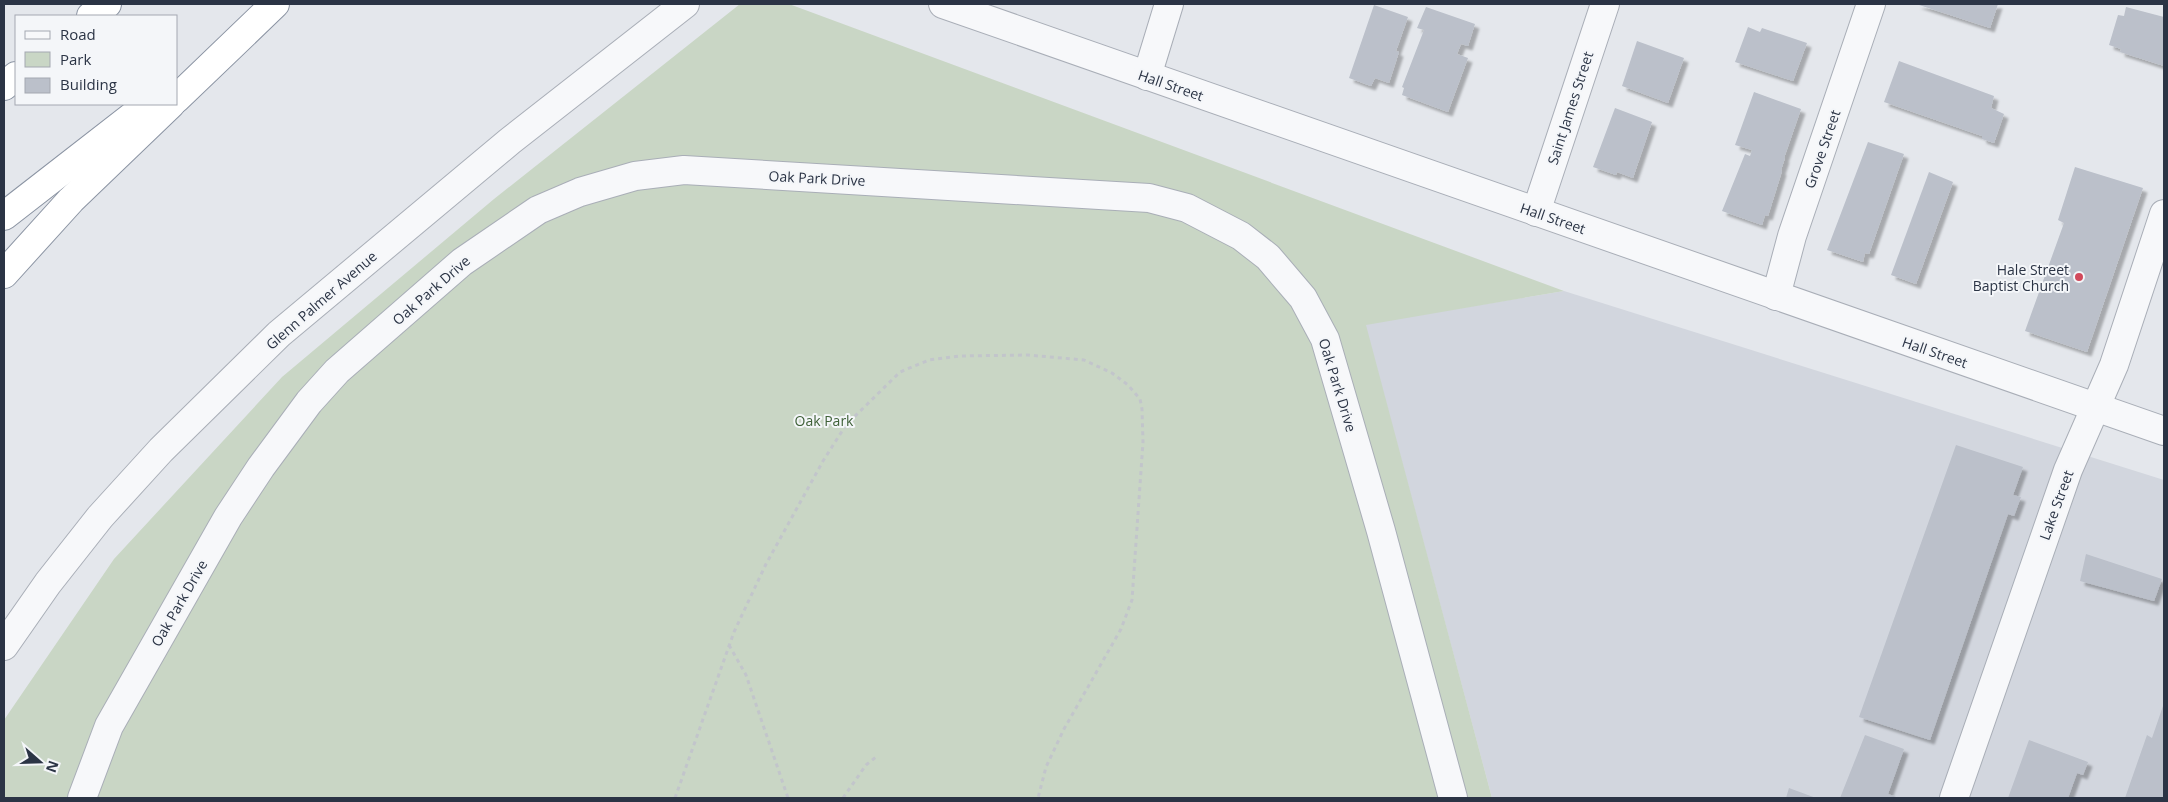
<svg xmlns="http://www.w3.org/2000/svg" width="2168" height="802" viewBox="0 0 2168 802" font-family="'Open Sans',sans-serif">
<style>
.built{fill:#d2d6de}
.green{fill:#c9d6c5}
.building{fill:#bbc0ca;filter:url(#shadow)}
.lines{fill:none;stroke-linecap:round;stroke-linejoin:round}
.minor-casing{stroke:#a9aeb7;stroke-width:30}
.motorway-casing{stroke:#8b94a3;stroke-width:30}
.path{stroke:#c2c5cb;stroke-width:3;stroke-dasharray:4 4;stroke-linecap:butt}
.minor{stroke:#f7f8fa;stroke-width:28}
.motorway{stroke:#fff;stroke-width:28}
.poi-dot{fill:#d1495b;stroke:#f4f6f9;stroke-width:2}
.labels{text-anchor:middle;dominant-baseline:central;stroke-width:4;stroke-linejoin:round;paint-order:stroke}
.street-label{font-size:14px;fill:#2b3445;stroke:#f4f6f9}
.poi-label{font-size:14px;fill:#2b3445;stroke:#f4f6f9;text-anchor:end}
.park-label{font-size:14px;fill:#3f6138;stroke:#f4f6f9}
</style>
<defs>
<filter id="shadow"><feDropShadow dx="4.5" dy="4.5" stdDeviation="1" flood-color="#0004"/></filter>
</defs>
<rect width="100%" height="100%" fill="#e4e7ec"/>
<path class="built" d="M1564 291 2164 480V798H1492L1365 324Z"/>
<path class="green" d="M740 4H789L1564 291 1366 325 1492 798H4V720L114 559 282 377 494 199Z"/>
<g class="building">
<path d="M1916 4H1998L1990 28Z"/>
<path d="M1374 5 1408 17 1396 51 1399 52 1389 83 1375 78 1371 86 1349 78Z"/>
<path d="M1426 7 1475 24 1468 46 1461 44 1457 54 1468 58 1448 112 1402 95 1404 88 1402 87 1424 30 1417 28Z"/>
<path d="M2126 7 2164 17V66L2120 52 2121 49 2109 45 2118 15 2124 16Z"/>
<path d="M1748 27 1760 32 1762 28 1807 43 1793 81 1735 62Z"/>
<path d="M1637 41 1684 58 1668 103 1622 86Z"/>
<path d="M1899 61 1994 96 1991 108 2004 114 1994 143 1982 139V136L1884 102Z"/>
<path d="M1754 92 1801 109 1784 158H1785L1781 170 1782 171 1768 216 1765 215 1762 225 1722 211 1745 154 1750 156 1752 150 1735 145Z"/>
<path d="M1615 108 1652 122 1633 178 1617 172 1616 175 1593 167Z"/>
<path d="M1868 142 1904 154 1869 254 1865 253 1863 262 1827 250Z"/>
<path d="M2075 167 2143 188 2087 352 2025 331 2064 223 2058 220Z"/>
<path d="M1929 172 1953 182 1916 284 1891 275Z"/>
<path d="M1956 445 2023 467 2013 495 2021 497 2014 516 2008 514 1930 740 1859 717Z"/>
<path d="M2086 554 2162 579 2154 601 2080 581Z"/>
<path d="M2164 703V798H2125L2147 735 2152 738Z"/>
<path d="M1865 735 1904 749 1888 794 1899 798H1840Z"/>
<path d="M2029 740 2088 762 2083 775 2077 773 2068 798H2008Z"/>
<path d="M1789 788 1816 798H1786Z"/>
</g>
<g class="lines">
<defs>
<g id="minor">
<path d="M943 4 2164 431"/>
<path d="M1147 76 1169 4"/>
<path d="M1536 212 1605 4"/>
<path d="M1776 296 1792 236 1871 4"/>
<path d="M4 646 48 583 100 517 161 450 279 334 510 141 685 4"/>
<path d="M82 798 109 726 228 517 261 467 309 402 337 371 462 262 538 210 580 192 635 176 684 170 1149 198 1187 208 1241 236 1268 257 1303 298 1325 339 1381 531 1453 798"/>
<path d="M1954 798 2068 470 2114 365 2164 214"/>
</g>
<g id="motorway">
<path d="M91 16 107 4"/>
<path d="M4 86 16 76"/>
<path d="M176 99 275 4"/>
<path d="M4 216 148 104"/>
<path d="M4 274 71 200 171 104"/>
</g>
</defs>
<use href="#minor" class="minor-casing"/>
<use href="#motorway" class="motorway-casing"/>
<g class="path">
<path d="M729 645 746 675 788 798"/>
<path d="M675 798 734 632 766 564 823 461 846 425 900 372 929 360 960 356 1028 355 1084 360 1112 373 1128 385 1140 399 1142 409 1143 442 1132 600 1121 629 1064 729 1046 767 1038 798"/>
<path d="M843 798 866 765 876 757"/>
</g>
<use href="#minor" class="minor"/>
<use href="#motorway" class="motorway"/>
</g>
<circle class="poi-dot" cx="2079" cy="277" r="5"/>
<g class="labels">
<g class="street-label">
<text transform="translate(1171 85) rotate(19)">Hall Street</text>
<text transform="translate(1570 108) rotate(-72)">Saint James Street</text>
<text transform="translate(1822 149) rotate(-71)">Grove Street</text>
<text transform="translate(817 178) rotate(3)">Oak Park Drive</text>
<text transform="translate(1553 218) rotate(19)">Hall Street</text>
<text transform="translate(431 290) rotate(-41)">Oak Park Drive</text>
<text transform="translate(321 300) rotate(-41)">Glenn Palmer Avenue</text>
<text transform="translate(1935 352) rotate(19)">Hall Street</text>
<text transform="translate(1338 385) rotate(73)">Oak Park Drive</text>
<text transform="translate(2056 505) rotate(-70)">Lake Street</text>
<text transform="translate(179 603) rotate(-60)">Oak Park Drive</text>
</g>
<g class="poi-label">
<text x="2069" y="269">Hale Street<tspan x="2069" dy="16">Baptist Church</tspan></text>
</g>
<g class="park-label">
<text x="824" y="420">Oak Park</text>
</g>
</g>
<rect width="2168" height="802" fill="none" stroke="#2b3445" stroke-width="10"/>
<rect x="15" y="15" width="162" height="90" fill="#f4f6f9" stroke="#a4a8b1"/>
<rect x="25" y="31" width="25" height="8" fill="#f7f8fa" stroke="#a4a8b1"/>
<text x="60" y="40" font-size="15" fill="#2b3445">Road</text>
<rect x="25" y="52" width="25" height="15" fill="#c9d6c5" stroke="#a4a8b1"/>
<text x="60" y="65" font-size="15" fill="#2b3445">Park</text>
<rect x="25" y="78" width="25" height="15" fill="#bbc0ca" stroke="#a4a8b1"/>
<text x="60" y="90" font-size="15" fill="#2b3445">Building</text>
<g transform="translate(40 762) rotate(110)" stroke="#f4f6f9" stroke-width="4" paint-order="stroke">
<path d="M0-4L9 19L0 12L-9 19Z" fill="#2b3445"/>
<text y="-8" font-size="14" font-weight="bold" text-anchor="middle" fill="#2b3445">N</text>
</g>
</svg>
